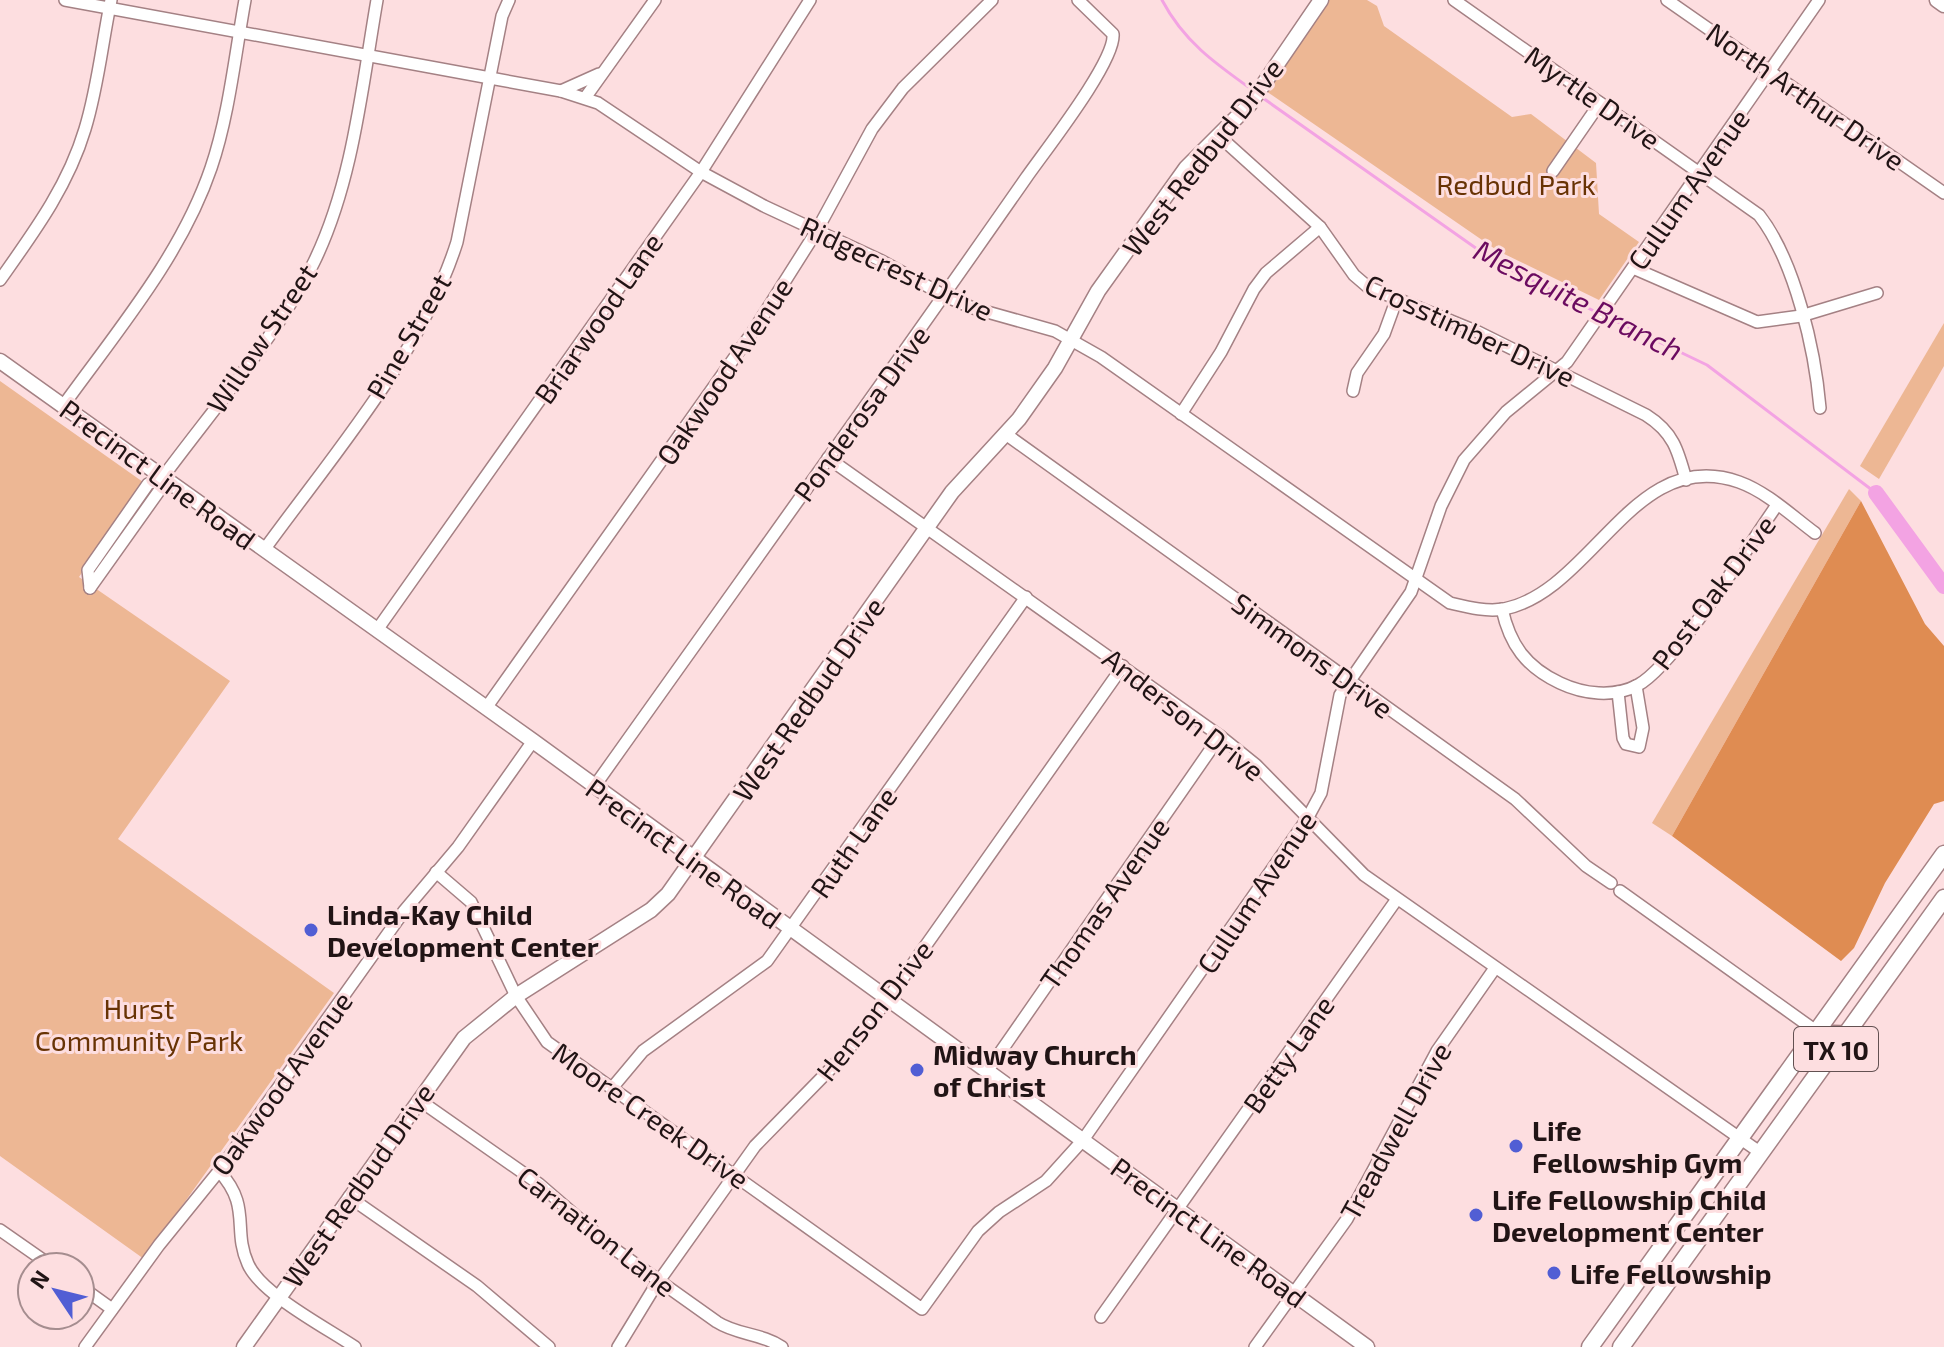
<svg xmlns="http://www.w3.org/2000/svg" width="1944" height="1347" viewBox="0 0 1944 1347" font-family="'Exo 2',sans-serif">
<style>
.green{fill:#edb794}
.forest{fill:#df8c52}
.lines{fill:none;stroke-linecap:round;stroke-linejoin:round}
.stream{stroke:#f3a3e3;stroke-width:3}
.river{stroke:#f3a3e3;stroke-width:16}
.street-casing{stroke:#a48184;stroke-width:14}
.secondary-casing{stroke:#a48184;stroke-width:17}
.primary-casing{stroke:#a48184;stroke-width:19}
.street{stroke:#fff;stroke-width:11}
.secondary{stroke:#fff;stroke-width:14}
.primary{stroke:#fff;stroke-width:16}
.poi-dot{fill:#515ed4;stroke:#fddee0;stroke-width:3}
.labels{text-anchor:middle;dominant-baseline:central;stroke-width:6;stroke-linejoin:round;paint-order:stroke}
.shield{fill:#fddee0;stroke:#635152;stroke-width:2}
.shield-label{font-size:26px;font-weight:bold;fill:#211415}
.street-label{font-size:28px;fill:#211415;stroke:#fddee0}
.park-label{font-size:28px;fill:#683304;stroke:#fddee0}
.poi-label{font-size:28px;font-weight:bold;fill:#211415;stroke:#fddee0;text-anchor:start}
.water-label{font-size:30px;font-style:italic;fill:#6b0b60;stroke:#fddee0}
</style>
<rect width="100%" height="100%" fill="#fddee0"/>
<g class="green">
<path d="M1329 0H1367L1377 6 1384 26 1512 117 1531 114 1596 163 1599 214 1639 242 1599 300 1498 251 1266 91Z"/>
<path d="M1944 323V366L1879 479 1860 466Z"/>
<path d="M0 381 143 482 79 577 230 681 118 839 334 993 144 1259 0 1156Z"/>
<path d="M1849 489 1861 501 1672 836 1652 823Z"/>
</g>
<path class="forest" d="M1861 501 1925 624 1944 646V801L1934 804 1885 883 1854 948 1841 961 1672 836Z"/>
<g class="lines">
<g class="stream">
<path d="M1162 0C1184 42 1216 64 1254 91"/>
<path d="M1260 96 1497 263 1596 312"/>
<path d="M1603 315 1707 365 1876 493"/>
</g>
<path class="river" d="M1876 493 1944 586"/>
<defs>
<g id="street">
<path d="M65 0 490 78 561 91 598 103 701 172 764 206 882 261 945 296 973 308 1055 331 1101 357 1450 603C1467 607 1486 612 1504 609 1593 591 1634 445 1739 482 1767 492 1792 516 1815 533"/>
<path d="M1454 0 1759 215C1795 261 1815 350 1820 408"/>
<path d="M1667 0 1944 193"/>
<path d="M561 91 599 74"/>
<path d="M585 98 655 0"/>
<path d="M1219 136 1320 227 1354 275 1368 287 1478 332 1646 415C1673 432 1678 450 1686 480"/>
<path d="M1553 171 1600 103"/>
<path d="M1633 268 1757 322 1801 316 1877 293"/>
<path d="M0 280C34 232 68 186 85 129 98 87 102 43 111 0"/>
<path d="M1353 391 1357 373 1384 334 1396 301"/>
<path d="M63 406C117 331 181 256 211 168 229 115 235 55 245 0"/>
<path d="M1181 414 1221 352 1254 289 1266 273 1320 227"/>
<path d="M1007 435 1515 799 1586 866 1611 883"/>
<path d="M828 458 1220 736 1256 765 1364 875 1761 1153"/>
<path d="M264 550C332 456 422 353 457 242L502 16 509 0"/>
<path d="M90 588 159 491 163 477C211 412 279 333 314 262 353 182 362 86 377 0"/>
<path d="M90 588 88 570 148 484 163 477"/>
<path d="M1502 609C1510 645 1526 667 1560 683 1583 694 1614 698 1638 685 1675 665 1748 546 1777 505"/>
<path d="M377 630 701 172 810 0"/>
<path d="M1618 692 1623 738 1626 744 1639 747 1643 728 1636 686"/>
<path d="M486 708 754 330 816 232 872 129 903 88 992 0"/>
<path d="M594 787C738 584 884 382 1026 178 1044 152 1116 61 1113 34L1078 0"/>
<path d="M436 872 471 902 516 996 547 1042 922 1309 978 1231 999 1212 1046 1181 1083 1140 1307 819 1321 793 1340 695 1411 592 1441 506 1464 460 1506 412 1567 362 1819 0"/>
<path d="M1620 891 1816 1031 1848 1032"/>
<path d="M988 1070 1220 736"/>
<path d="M612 1088 643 1051 767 961 1026 597"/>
<path d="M419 1100 539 1184 613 1248 717 1322C737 1335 761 1333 782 1347"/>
<path d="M219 1171C252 1207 232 1229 248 1264 261 1294 327 1328 355 1347"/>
<path d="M349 1197 477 1286 549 1347"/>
<path d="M0 1230 53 1267"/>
<path d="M80 1286 112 1309"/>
<path d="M1101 1317 1397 899"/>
<path d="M85 1347 159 1245 219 1171 404 911 458 847 533 741"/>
<path d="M618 1347 654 1288 755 1146 844 1055 888 999 1123 666"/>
<path d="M1255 1347 1347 1219 1437 1051 1495 968"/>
</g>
<g id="secondary">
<path d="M1937 0 1944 5"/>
<path d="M0 361 533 741 1367 1347"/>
<path d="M244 1347 464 1038 516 996 651 910 668 894 952 492 1019 419 1055 368 1098 291 1186 168 1250 104 1321 0"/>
</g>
<g id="primary">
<path d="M1590 1347 1944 854"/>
<path d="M1621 1347 1944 898"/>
</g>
</defs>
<use href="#street" class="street-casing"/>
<use href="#secondary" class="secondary-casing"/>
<use href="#primary" class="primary-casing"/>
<use href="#street" class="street"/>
<use href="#secondary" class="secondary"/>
<use href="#primary" class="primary"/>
</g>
<g class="poi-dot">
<circle cx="311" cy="930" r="8"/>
<circle cx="917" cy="1070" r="8"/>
<circle cx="1516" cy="1146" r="8"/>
<circle cx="1476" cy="1215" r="8"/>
<circle cx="1554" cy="1273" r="8"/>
</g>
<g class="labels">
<rect class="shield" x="1794" y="1027" width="84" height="44" rx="6"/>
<g class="shield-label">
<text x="1836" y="1049">TX 10</text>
</g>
<g class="street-label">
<text transform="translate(1806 96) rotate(35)">North Arthur Drive</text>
<text transform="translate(1593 97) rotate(35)">Myrtle Drive</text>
<text transform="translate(1202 157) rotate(-52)">West Redbud Drive</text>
<text transform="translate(1688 189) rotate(-55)">Cullum Avenue</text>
<text transform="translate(897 268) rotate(25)">Ridgecrest Drive</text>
<text transform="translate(598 318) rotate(-55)">Briarwood Lane</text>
<text transform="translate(1470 330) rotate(25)">Crosstimber Drive</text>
<text transform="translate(408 336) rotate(-60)">Pine Street</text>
<text transform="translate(261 338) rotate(-56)">Willow Street</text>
<text transform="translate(724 371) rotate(-56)">Oakwood Avenue</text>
<text transform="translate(861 413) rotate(-54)">Ponderosa Drive</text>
<text transform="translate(158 474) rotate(36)">Precinct Line Road</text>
<text transform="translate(1713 592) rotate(-53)">Post Oak Drive</text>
<text transform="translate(1313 655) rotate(36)">Simmons Drive</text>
<text transform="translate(808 699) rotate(-55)">West Redbud Drive</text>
<text transform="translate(1184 714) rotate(38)">Anderson Drive</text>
<text transform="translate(853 842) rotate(-55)">Ruth Lane</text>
<text transform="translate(684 853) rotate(36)">Precinct Line Road</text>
<text transform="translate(1256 892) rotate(-56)">Cullum Avenue</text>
<text transform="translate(1104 903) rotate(-55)">Thomas Avenue</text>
<text transform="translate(874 1010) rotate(-52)">Henson Drive</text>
<text transform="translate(1288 1054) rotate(-55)">Betty Lane</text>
<text transform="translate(281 1083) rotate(-54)">Oakwood Avenue</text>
<text transform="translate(651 1115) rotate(35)">Moore Creek Drive</text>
<text transform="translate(1395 1131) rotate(-61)">Treadwell Drive</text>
<text transform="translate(358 1185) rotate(-55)">West Redbud Drive</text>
<text transform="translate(597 1231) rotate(38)">Carnation Lane</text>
<text transform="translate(1209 1232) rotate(36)">Precinct Line Road</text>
</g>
<g class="park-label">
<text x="1516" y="184">Redbud Park</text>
<text x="139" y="1008">Hurst<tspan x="139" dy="32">Community Park</tspan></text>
</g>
<g class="poi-label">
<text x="327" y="914">Linda-Kay Child<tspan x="327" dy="32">Development Center</tspan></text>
<text x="933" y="1054">Midway Church<tspan x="933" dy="32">of Christ</tspan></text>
<text x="1532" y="1130">Life<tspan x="1532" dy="32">Fellowship Gym</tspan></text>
<text x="1492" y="1199">Life Fellowship Child<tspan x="1492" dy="32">Development Center</tspan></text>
<text x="1570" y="1273">Life Fellowship</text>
</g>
<g class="water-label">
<text transform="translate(1579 299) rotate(27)">Mesquite Branch</text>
</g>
</g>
<g transform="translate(56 1291) rotate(305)"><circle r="38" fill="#fddee0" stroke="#a58d8f" stroke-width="2"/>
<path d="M0-6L14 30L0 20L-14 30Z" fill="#515ed4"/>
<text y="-12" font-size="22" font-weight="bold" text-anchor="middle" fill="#211415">N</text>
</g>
</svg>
